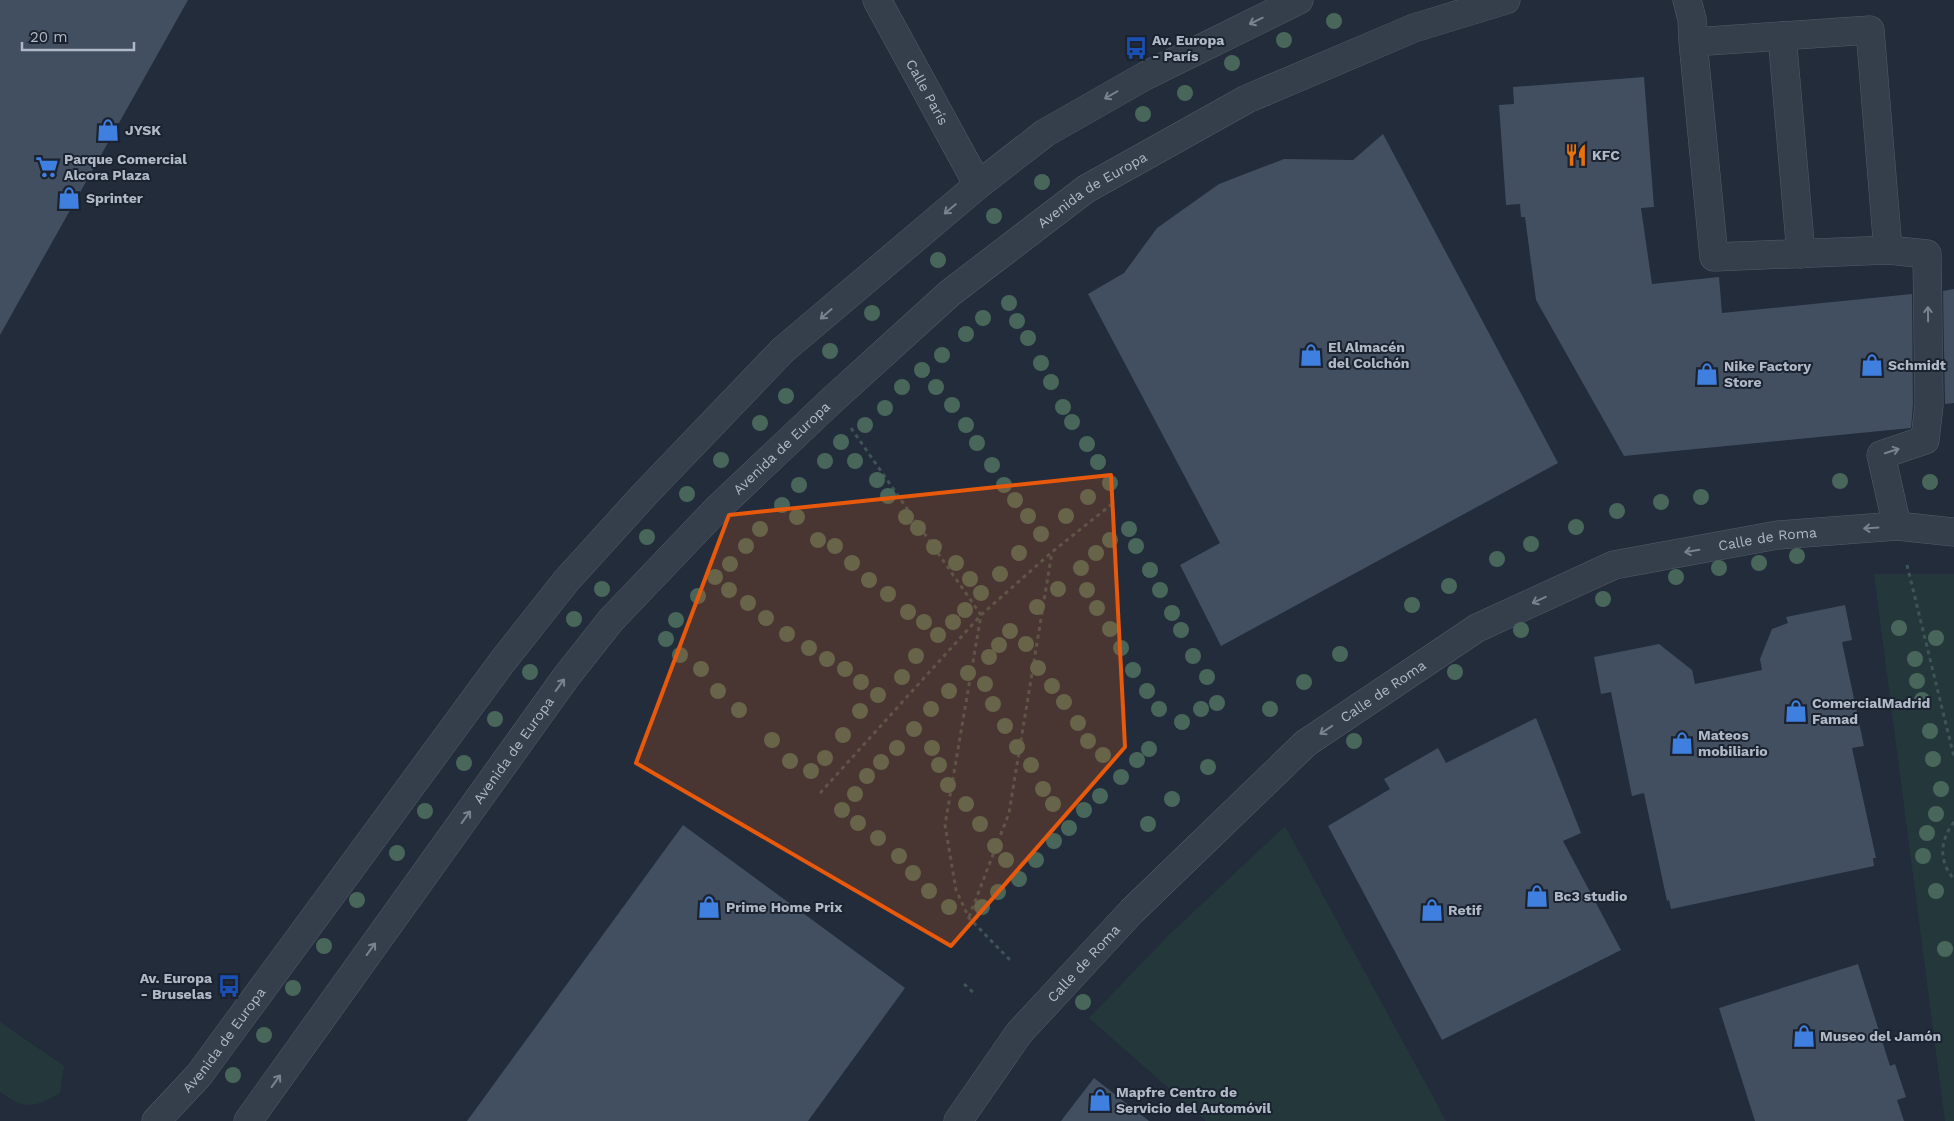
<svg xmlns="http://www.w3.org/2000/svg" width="1954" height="1121" viewBox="0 0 1954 1121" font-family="'Work Sans',sans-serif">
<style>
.green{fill:#24383c}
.building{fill:#424f60}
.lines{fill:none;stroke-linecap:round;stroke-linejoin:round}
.minor-casing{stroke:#535c69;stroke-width:29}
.path{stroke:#3e5456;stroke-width:3;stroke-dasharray:4 4;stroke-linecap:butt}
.minor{stroke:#353e4b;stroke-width:28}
.tree{fill:#48675a}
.oneway{stroke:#79828f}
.marked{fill:#e8590c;fill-opacity:0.2;stroke:#e8590c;stroke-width:4;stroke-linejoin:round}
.labels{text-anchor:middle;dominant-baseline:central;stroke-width:4;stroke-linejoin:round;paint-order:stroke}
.poi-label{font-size:14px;font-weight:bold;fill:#b0b9c7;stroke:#1b2330;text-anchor:start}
.street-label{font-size:14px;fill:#b0b9c7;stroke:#1b2330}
</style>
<rect width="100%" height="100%" fill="#222c3b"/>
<g class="green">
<path d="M1874 574H1954V1121H1945Z"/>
<path d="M1285 826 1431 1093 1446 1121H1206L1089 1018 1168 936Z"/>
<path d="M0 1022 64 1066 60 1093C34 1108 25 1110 0 1092Z"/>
</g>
<g class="building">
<path d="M0 0H188L0 335Z"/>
<path d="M1644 77 1654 207 1641 208 1652 284 1719 277 1722 313 1912 294 1913 404 1911 428 1624 456 1536 300 1525 217H1521L1520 204 1506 205 1499 105 1514 104 1513 87Z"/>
<path d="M1383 134 1558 463 1221 646 1180 565 1220 543 1088 294 1124 273 1157 228 1219 184 1284 159 1353 160Z"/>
<path d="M1954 289V403L1945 404 1943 291Z"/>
<path d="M1845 605 1852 640 1842 642 1864 746 1852 748 1876 858H1873L1874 866 1671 909 1669 900 1667 901 1644 793 1632 796 1611 692 1601 694 1594 657 1659 644 1692 670 1695 684 1762 670 1760 659 1772 629 1788 623 1786 617Z"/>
<path d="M1536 718 1581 833 1563 841 1621 950 1442 1040 1328 826 1390 789 1384 779 1438 748 1446 763Z"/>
<path d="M683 825 905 988 808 1121H467Z"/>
<path d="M1858 964 1890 1066 1895 1064 1906 1097 1897 1100 1904 1121H1755L1719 1008Z"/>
<path d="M1094 1078 1149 1121H1061Z"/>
</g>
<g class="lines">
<defs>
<g id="minor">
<path id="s1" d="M877 0 978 185"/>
<path d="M1687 0 1692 19 1693 42 1714 257 1888 250 1870 30 1693 42"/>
<path d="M1782 36 1801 254"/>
<path d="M1888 250 1927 254 1929 405 1925 440 1881 455 1897 526"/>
<path id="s2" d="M156 1121 199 1075 502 662 566 581 644 495 783 350 978 185 1045 133 1145 76 1299 0"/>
<path id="s3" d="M248 1121 566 677 611 620 717 509 830 402 950 293 1086 189 1247 99 1414 28 1506 0"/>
<path id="s4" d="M958 1121 1019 1033 1132 911 1306 743 1477 628 1614 565 1778 535 1897 526 1954 532"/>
</g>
</defs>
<use href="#minor" class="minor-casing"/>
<g class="path">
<path d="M851 428 981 615 945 825 956 890 969 918 1010 960"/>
<path d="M1907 565 1954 757"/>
<path d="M820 793 981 615 1052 552 1112 504"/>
<path d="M1954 822C1940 840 1938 861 1954 879"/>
<path d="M969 917 1009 813 1052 552"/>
<path d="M964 984 976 995"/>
</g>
<use href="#minor" class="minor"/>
</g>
<g class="tree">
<circle cx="1334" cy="21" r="8"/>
<circle cx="1284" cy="40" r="8"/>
<circle cx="1232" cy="63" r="8"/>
<circle cx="1185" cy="93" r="8"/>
<circle cx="1143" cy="114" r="8"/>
<circle cx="1042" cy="182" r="8"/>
<circle cx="994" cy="216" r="8"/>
<circle cx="938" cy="260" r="8"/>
<circle cx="1009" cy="303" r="8"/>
<circle cx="872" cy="313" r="8"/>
<circle cx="983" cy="318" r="8"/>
<circle cx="1017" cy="321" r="8"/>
<circle cx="966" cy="334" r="8"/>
<circle cx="1028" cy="338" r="8"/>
<circle cx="830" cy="351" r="8"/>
<circle cx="942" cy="355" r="8"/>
<circle cx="1041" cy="363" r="8"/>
<circle cx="922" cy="370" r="8"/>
<circle cx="1051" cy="382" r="8"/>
<circle cx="902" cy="387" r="8"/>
<circle cx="936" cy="387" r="8"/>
<circle cx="786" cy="396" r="8"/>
<circle cx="952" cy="405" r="8"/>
<circle cx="1063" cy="407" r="8"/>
<circle cx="885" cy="408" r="8"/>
<circle cx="1072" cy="422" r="8"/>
<circle cx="760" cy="423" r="8"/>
<circle cx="865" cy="425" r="8"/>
<circle cx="966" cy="425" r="8"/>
<circle cx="841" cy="442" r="8"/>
<circle cx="977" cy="443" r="8"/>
<circle cx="1087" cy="444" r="8"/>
<circle cx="721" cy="460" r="8"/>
<circle cx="825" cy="461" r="8"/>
<circle cx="855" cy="461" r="8"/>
<circle cx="1098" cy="462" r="8"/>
<circle cx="992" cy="465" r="8"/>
<circle cx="877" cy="480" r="8"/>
<circle cx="1840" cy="481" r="8"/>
<circle cx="1930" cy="482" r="8"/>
<circle cx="1110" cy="483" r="8"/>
<circle cx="799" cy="485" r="8"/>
<circle cx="1004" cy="485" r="8"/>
<circle cx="687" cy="494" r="8"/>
<circle cx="888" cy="496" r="8"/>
<circle cx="1088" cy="497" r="8"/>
<circle cx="1701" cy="497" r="8"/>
<circle cx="1015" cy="500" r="8"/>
<circle cx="1661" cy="502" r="8"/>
<circle cx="782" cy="505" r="8"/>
<circle cx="1617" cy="511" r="8"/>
<circle cx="1028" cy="516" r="8"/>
<circle cx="1066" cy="516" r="8"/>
<circle cx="797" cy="517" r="8"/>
<circle cx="906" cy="517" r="8"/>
<circle cx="1576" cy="527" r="8"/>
<circle cx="918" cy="528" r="8"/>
<circle cx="760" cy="529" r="8"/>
<circle cx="1129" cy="529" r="8"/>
<circle cx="1041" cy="534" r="8"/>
<circle cx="647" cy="537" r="8"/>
<circle cx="818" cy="540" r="8"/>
<circle cx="1110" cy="540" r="8"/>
<circle cx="1531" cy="544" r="8"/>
<circle cx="746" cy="546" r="8"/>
<circle cx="835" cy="546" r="8"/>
<circle cx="1136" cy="546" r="8"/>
<circle cx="934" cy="547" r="8"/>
<circle cx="1019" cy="553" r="8"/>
<circle cx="1096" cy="553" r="8"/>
<circle cx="1797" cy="556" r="8"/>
<circle cx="1497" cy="559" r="8"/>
<circle cx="852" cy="563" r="8"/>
<circle cx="956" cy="563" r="8"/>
<circle cx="1759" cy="563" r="8"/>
<circle cx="730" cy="564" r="8"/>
<circle cx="1081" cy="568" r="8"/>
<circle cx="1719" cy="568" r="8"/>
<circle cx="1150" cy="570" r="8"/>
<circle cx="1000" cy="574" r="8"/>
<circle cx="715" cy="577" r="8"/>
<circle cx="1676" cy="577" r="8"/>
<circle cx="970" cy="579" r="8"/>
<circle cx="869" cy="580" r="8"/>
<circle cx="1449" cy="586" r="8"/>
<circle cx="602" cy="589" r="8"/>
<circle cx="1058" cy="589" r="8"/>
<circle cx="729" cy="590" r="8"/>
<circle cx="1087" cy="590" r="8"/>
<circle cx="1160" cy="590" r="8"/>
<circle cx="981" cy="593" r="8"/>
<circle cx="888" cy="594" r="8"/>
<circle cx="698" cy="596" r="8"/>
<circle cx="1603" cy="599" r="8"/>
<circle cx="748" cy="603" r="8"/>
<circle cx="1412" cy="605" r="8"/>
<circle cx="1037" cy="607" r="8"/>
<circle cx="1097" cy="608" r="8"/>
<circle cx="965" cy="610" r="8"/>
<circle cx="908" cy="612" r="8"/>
<circle cx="1172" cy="613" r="8"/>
<circle cx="766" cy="618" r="8"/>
<circle cx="574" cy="619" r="8"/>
<circle cx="676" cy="620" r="8"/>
<circle cx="924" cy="622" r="8"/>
<circle cx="953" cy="622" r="8"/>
<circle cx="1899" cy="628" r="8"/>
<circle cx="1110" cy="629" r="8"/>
<circle cx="1181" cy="630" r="8"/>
<circle cx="1521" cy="630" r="8"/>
<circle cx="1010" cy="631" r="8"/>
<circle cx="787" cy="634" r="8"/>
<circle cx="938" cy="635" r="8"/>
<circle cx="1936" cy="638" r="8"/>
<circle cx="666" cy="639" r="8"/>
<circle cx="1026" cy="644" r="8"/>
<circle cx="999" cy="645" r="8"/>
<circle cx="809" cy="648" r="8"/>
<circle cx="1121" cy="648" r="8"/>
<circle cx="1340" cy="654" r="8"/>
<circle cx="680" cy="655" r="8"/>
<circle cx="916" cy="656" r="8"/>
<circle cx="1193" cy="656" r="8"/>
<circle cx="989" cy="657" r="8"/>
<circle cx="827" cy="659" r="8"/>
<circle cx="1915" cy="659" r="8"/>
<circle cx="1038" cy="668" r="8"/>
<circle cx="701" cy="669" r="8"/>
<circle cx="845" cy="669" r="8"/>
<circle cx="1133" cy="670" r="8"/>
<circle cx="530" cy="672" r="8"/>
<circle cx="1455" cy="672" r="8"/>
<circle cx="968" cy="673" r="8"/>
<circle cx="902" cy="677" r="8"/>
<circle cx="1207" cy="677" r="8"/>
<circle cx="1917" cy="681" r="8"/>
<circle cx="861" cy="682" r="8"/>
<circle cx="1304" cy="682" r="8"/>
<circle cx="985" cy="684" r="8"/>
<circle cx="1052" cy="686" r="8"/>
<circle cx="718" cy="691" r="8"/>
<circle cx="949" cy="691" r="8"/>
<circle cx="1147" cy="691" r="8"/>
<circle cx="878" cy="695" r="8"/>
<circle cx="1922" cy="700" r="8"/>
<circle cx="1064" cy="702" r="8"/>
<circle cx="1217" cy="703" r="8"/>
<circle cx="993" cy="704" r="8"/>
<circle cx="931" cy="709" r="8"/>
<circle cx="1159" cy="709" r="8"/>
<circle cx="1201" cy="709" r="8"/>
<circle cx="1270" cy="709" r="8"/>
<circle cx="739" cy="710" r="8"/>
<circle cx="860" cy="711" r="8"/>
<circle cx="495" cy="719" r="8"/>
<circle cx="1182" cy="722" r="8"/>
<circle cx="1078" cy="723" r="8"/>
<circle cx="1005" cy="726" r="8"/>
<circle cx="914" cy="729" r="8"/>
<circle cx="1930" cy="731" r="8"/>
<circle cx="843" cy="735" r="8"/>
<circle cx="772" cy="740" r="8"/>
<circle cx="1088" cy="741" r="8"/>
<circle cx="1354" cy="741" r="8"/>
<circle cx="1017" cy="747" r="8"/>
<circle cx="897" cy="748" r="8"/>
<circle cx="932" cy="748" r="8"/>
<circle cx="1149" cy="749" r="8"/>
<circle cx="1103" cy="755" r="8"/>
<circle cx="825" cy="758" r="8"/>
<circle cx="1933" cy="759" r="8"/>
<circle cx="1137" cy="760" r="8"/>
<circle cx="790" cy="761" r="8"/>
<circle cx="881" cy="762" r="8"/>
<circle cx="464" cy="763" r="8"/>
<circle cx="939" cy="765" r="8"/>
<circle cx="1031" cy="765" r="8"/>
<circle cx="1208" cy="767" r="8"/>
<circle cx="811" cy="771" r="8"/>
<circle cx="867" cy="776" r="8"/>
<circle cx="1121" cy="777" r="8"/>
<circle cx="948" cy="785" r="8"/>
<circle cx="1043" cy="789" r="8"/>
<circle cx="1941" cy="789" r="8"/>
<circle cx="855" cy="794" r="8"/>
<circle cx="1100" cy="796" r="8"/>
<circle cx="1172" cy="799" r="8"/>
<circle cx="966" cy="804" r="8"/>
<circle cx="1053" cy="804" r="8"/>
<circle cx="842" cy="810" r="8"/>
<circle cx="1084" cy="810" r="8"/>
<circle cx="425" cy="811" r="8"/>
<circle cx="1936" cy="814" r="8"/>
<circle cx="858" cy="823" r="8"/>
<circle cx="980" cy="824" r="8"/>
<circle cx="1148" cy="824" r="8"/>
<circle cx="1069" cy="828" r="8"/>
<circle cx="1927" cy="833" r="8"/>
<circle cx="878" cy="838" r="8"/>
<circle cx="1054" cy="841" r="8"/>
<circle cx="995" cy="846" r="8"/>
<circle cx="397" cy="853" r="8"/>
<circle cx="899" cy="856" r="8"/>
<circle cx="1923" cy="856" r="8"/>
<circle cx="1006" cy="860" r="8"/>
<circle cx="1036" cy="860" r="8"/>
<circle cx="913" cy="873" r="8"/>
<circle cx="1019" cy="879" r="8"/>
<circle cx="929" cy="891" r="8"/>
<circle cx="1936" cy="891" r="8"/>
<circle cx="998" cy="892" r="8"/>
<circle cx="357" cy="900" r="8"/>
<circle cx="949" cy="907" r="8"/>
<circle cx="982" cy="907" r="8"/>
<circle cx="324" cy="946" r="8"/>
<circle cx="1945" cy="949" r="8"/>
<circle cx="293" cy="988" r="8"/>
<circle cx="1083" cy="1002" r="8"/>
<circle cx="264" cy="1035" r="8"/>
<circle cx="233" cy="1075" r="8"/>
</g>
<defs><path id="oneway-shaft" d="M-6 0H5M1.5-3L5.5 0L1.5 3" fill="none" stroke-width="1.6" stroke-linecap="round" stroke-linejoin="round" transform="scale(1.25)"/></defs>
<g class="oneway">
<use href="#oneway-shaft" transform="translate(1256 21) rotate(154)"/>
<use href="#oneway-shaft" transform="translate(1111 95) rotate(150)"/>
<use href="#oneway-shaft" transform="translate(950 209) rotate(140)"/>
<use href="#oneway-shaft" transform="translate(826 314) rotate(139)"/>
<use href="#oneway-shaft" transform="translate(1928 314) rotate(-91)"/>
<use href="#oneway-shaft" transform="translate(1892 451) rotate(-18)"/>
<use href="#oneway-shaft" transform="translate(1871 528) rotate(176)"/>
<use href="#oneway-shaft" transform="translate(1692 551) rotate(170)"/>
<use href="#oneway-shaft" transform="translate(1539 600) rotate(155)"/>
<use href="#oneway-shaft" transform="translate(560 685) rotate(-54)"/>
<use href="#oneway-shaft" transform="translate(1326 730) rotate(146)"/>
<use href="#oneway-shaft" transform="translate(466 817) rotate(-54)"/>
<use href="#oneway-shaft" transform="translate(371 949) rotate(-54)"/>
<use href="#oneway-shaft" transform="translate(276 1081) rotate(-54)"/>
</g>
<path class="marked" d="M1111 475 1125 747 951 946 636 763 729 515Z"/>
<defs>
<symbol id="bus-bare" viewBox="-9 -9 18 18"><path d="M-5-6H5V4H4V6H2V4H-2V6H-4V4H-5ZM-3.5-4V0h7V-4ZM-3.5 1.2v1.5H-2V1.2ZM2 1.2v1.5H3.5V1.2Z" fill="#1a4fb4" stroke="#1b2330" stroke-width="2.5" paint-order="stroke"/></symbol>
<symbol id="shop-bare" viewBox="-9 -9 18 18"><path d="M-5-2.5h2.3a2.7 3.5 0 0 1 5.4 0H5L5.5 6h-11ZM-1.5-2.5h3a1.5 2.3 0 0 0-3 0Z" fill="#3f7fe0" stroke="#1b2330" stroke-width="2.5" paint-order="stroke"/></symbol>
<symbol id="restaurant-bare" viewBox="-9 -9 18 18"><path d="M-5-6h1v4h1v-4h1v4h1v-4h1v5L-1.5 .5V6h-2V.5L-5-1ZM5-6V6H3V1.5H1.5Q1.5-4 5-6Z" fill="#e8710a" stroke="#1b2330" stroke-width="2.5" paint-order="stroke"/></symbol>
<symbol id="supermarket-bare" viewBox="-9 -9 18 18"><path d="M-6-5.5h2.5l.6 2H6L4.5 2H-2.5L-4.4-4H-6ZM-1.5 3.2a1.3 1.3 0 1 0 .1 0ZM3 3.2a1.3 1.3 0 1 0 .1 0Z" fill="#3f7fe0" stroke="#1b2330" stroke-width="2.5" paint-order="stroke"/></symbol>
</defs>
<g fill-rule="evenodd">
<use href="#bus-bare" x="1120" y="32" width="32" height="32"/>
<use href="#shop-bare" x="92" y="114" width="32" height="32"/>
<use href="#restaurant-bare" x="1560" y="139" width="32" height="32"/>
<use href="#supermarket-bare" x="31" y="151" width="32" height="32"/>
<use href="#shop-bare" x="53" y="182" width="32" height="32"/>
<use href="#shop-bare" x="1295" y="339" width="32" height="32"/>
<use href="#shop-bare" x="1856" y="349" width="32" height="32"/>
<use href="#shop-bare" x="1691" y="358" width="32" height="32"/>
<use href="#shop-bare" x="1780" y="695" width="32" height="32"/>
<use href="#shop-bare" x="1666" y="727" width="32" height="32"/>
<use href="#shop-bare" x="1521" y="880" width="32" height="32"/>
<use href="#shop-bare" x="693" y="891" width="32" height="32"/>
<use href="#shop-bare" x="1416" y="894" width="32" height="32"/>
<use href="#bus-bare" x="213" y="970" width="32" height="32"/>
<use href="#shop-bare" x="1788" y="1020" width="32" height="32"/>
<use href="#shop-bare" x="1084" y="1084" width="32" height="32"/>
</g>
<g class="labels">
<g class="poi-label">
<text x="1152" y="40">Av. Europa<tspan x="1152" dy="16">- París</tspan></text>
<text x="125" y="130">JYSK</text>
<text x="1592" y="155">KFC</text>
<text x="64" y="159">Parque Comercial<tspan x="64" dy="16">Alcora Plaza</tspan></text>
<text x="86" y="198">Sprinter</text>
<text x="1328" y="347">El Almacén<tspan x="1328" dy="16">del Colchón</tspan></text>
<text x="1888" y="365">Schmidt</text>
<text x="1724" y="366">Nike Factory<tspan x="1724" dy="16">Store</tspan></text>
<text x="1812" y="703">ComercialMadrid<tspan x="1812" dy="16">Famad</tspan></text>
<text x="1698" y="735">Mateos<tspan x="1698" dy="16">mobiliario</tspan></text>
<text x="1554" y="896">Bc3 studio</text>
<text x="726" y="907">Prime Home Prix</text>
<text x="1448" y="910">Retif</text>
<text x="212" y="978" text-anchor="end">Av. Europa<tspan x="212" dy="16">- Bruselas</tspan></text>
<text x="1820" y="1036">Museo del Jamón</text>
<text x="1116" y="1092">Mapfre Centro de<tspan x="1116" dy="16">Servicio del Automóvil</tspan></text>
</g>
<g class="street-label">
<text stroke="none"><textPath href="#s1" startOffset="105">Calle París</textPath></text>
<text stroke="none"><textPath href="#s3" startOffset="1266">Avenida de Europa</textPath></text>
<text stroke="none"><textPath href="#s3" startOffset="861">Avenida de Europa</textPath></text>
<text stroke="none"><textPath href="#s4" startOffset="1028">Calle de Roma</textPath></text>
<text stroke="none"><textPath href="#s4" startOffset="608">Calle de Roma</textPath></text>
<text stroke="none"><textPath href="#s3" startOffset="456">Avenida de Europa</textPath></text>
<text stroke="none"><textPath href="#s4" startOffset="202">Calle de Roma</textPath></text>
<text stroke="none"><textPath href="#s2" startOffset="106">Avenida de Europa</textPath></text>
</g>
</g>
<path d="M22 42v8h112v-8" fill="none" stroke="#b0b9c7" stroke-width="2.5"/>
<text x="30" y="42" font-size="15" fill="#b0b9c7" stroke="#1b2330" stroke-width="4" paint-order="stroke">20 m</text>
</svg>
